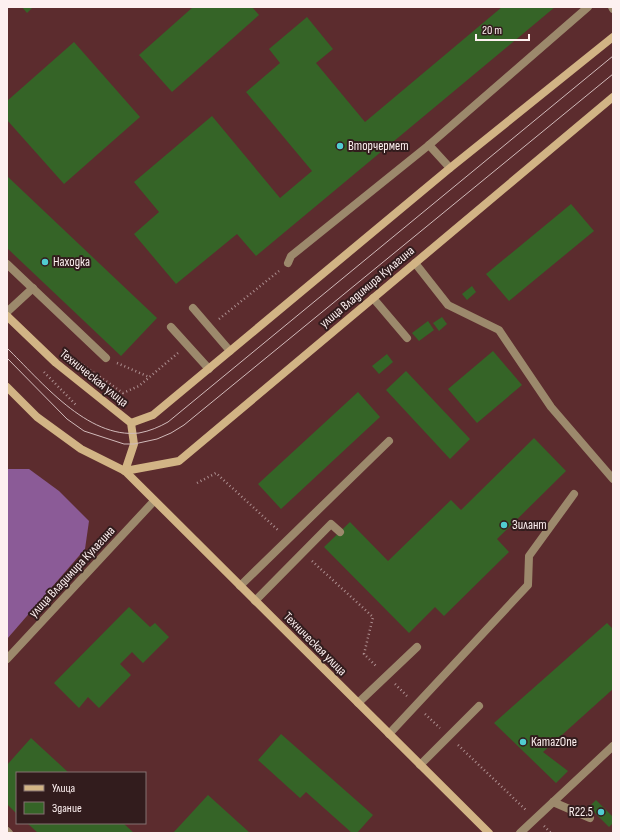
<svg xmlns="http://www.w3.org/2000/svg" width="620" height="840" viewBox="0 0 620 840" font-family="'Sofia Sans Condensed',sans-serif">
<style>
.forest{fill:#8b5b97}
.building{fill:#356427}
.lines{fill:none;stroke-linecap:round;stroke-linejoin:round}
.path{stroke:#ad8f90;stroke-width:2.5;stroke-dasharray:1 3;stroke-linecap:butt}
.service{stroke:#9c896c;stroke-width:8}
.secondary{stroke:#d2b485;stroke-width:8}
.tram{stroke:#d1baba;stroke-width:1}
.poi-dot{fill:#51ccd1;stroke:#321c1d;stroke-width:1.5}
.labels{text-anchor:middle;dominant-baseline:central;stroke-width:4;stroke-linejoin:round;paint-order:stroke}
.poi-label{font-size:13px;fill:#fdf0f0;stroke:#321c1d;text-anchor:start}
.street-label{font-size:13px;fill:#fdf0f0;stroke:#321c1d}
</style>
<rect width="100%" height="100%" fill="#5c2c2e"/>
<path class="forest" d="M8 469H29L59 491 89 521 85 549 7 639V470Z"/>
<g class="building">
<path d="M22 7H33L27 13Z"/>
<path d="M193 7H252L259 15 172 92 139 55Z"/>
<path d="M502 7H555L256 256 237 234 176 284 134 234 159 212 134 182 212 116 280 198 312 171 246 92 280 63 269 49 307 17 333 49 316 63 365 122Z"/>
<path d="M74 42 140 117 64 184 7 120V101Z"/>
<path d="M7 176 157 318 121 356 7 248Z"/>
<path d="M571 204 594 231 509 301 486 274Z"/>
<path d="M472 286 476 292 467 300 462 294Z"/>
<path d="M442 317 447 324 439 331 433 323Z"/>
<path d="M428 321 434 330 419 341 412 333Z"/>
<path d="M493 351 522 385 477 423 448 389Z"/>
<path d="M387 354 393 362 379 374 372 366Z"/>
<path d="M406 371 470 439 450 459 386 390Z"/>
<path d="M358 392 380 417 281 509 258 484Z"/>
<path d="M534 438 566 471 497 539 509 552 444 616 435 607 409 633 324 547 350 522 388 561 451 500 461 510Z"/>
<path d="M129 607 150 627 155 623 169 637 143 663 132 652 120 664 131 675 99 708 88 697 79 708 54 683Z"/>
<path d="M607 623 613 629V689L543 752 568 771 556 783 494 723Z"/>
<path d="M281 734 373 815 357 833H352L306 792 300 798 258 760Z"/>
<path d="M31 738 69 773H17V814L7 804V765Z"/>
<path d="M208 795 250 833H173Z"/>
<path d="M596 800 613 817V823L609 827 589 807Z"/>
<path d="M27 823H123L134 833H38Z"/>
</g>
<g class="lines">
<g class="path">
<path d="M219 319 279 271"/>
<path d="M80 363 123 393 139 386 178 353"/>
<path d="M117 363 149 377"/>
<path d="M44 372 76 405"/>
<path d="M197 483 216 473 279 531"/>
<path d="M312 561 373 617 364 654 377 667"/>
<path d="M395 684 407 696"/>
<path d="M425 714 440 728"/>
<path d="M458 745 527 811"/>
<path d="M544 826 551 833"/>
</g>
<g class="service">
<path d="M612 7 613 9"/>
<path d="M429 145 450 168"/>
<path d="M288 263 291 256 429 145 588 7"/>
<path d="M415 263 448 305 499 330 551 407 613 479"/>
<path d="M7 264 106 358"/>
<path d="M373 298 407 338"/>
<path d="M193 308 230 351"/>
<path d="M7 312 33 288"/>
<path d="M171 327 209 369"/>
<path d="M240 586 389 441"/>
<path d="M255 601 331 524 340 532"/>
<path d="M7 659 154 501"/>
<path d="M358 703 417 647"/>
<path d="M389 734 528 585 529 556 574 494"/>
<path d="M420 765 479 706"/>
<path d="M553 802 590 818"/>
<path d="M7 831 9 833"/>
<path d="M520 833 613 746"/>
</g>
<g class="secondary">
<path d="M7 316 56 363 131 423 134 444 125 471"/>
<path d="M7 387 37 417 81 449 125 471 489 833"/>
<path d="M131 423 153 415 450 168 613 37"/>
<path d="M125 471 179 461 613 97"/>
</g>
<g class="tram">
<path d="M7 348C41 381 87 439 139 433 150 431 159 427 168 422L613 56"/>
<path d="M7 358 67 419 84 431 124 444H134L157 439 171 433 184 425 613 74"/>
</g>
</g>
<g class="poi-dot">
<circle cx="340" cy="146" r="4"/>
<circle cx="45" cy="262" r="4"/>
<circle cx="504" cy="525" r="4"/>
<circle cx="523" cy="742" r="4"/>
<circle cx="601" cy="812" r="4"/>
</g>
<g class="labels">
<g class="poi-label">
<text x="348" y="146">Вторчермет</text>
<text x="53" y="262">Находка</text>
<text x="512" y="525">Зилант</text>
<text x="531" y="742">KamazOne</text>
<text x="593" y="812" text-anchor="end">R22.5</text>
</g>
<g class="street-label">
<text transform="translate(367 287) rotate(-40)">улица Владимира Кулагина</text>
<text transform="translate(94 378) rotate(39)">Техническая улица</text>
<text transform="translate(72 572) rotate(-47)">улица Владимира Кулагина</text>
<text transform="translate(315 644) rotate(45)">Техническая улица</text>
</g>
</g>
<rect width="620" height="840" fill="none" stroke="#fdf0f0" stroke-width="16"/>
<rect x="16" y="772" width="130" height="52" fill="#321c1d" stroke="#837171"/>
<rect x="24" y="785" width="20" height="6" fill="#d2b485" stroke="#837171"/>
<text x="52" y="792" font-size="12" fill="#fdf0f0">Улица</text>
<rect x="24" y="802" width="20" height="12" fill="#356427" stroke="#837171"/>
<text x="52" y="812" font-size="12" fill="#fdf0f0">Здание</text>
<path d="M476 34v6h53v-6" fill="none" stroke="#fdf0f0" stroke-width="2"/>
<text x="482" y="34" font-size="12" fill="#fdf0f0" stroke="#321c1d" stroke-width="3" paint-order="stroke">20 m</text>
</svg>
